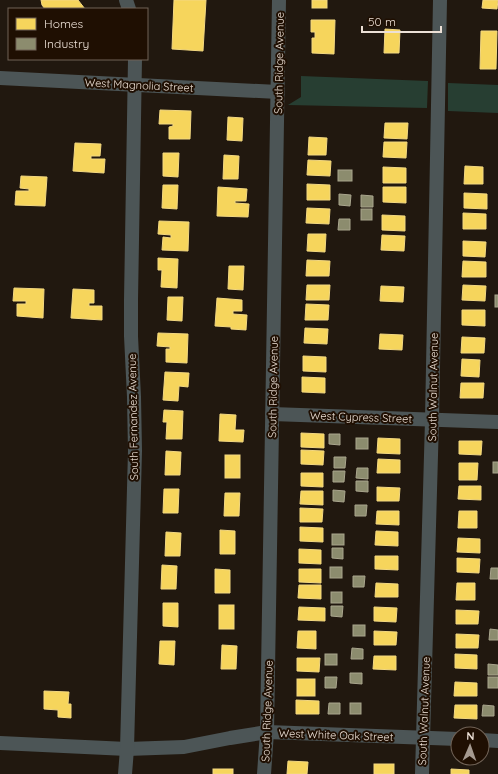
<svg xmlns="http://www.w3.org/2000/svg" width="498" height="774" viewBox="0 0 498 774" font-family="Quicksand,sans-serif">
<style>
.green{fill:#273e32}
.homes{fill:#f6d55c;stroke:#f3d881}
.industry{fill:#8c8c6e;stroke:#a9a58d}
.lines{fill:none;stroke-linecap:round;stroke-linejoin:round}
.minor{stroke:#4c5556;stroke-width:14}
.labels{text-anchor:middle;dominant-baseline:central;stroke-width:4;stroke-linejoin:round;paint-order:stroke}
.street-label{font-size:11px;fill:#ece0d6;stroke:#1f0f02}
</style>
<rect width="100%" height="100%" fill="#21180f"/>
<g class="green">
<path d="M301 76 428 81 427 108 288 105 301 97Z"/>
<path d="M448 83 498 85V113L448 111Z"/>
</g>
<g class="homes">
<path d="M41 0H78L85 9H45L42 5Z"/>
<path d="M174 0H206L203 51 172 49Z"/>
<rect x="312" y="0" width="15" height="8"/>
<path d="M483 0H498L497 9 482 8Z"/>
<path d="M311 20H335L334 54 312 53V38H315V32H311Z"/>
<path d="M385 29 400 30 399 53H384Z"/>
<path d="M481 31H497L496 69H480Z"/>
<path d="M160 110 191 111 190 139H169V127L173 126V124H159Z"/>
<path d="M228 117 243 118 242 141 227 140Z"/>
<path d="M385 123H408L407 139 384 138Z"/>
<path d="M309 137 327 138 326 155H308Z"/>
<path d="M384 142H407L406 158 383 157Z"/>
<path d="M75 143 101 144 100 156H91V159H105L104 173 73 171Z"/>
<path d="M163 153H179L178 177 163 176Z"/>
<path d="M224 155 239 156 238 179H223Z"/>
<path d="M308 160 331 161 330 176 307 175Z"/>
<path d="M465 166 483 167V184H464Z"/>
<path d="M383 167 406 168V183H383Z"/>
<path d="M21 176 47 177 45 206 15 205 16 191H29V189L20 188Z"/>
<path d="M307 184 330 185V200H307Z"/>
<path d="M163 185H178L177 209 162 208Z"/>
<path d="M218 187 247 189 246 201H235V203L249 204 248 217 217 216Z"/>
<path d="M383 187H406V203L383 202Z"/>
<path d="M464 193 487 194V209L464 208Z"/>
<path d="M307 208 330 209 329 224 306 223Z"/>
<path d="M463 213 486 214V229H463Z"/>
<path d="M382 215 405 216V231L382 230Z"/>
<path d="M159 221 189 222 188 251 162 250 163 237 171 238V235L158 234Z"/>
<path d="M308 234H326L325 252 307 251Z"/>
<path d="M382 235 405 236 404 251 381 250Z"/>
<path d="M463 241 486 242 485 257 463 256Z"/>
<path d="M158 258 178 259 177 288 161 287 162 270H158Z"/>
<path d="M307 260 330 261 329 276H306Z"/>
<path d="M463 261 486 262V277H462Z"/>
<path d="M229 266H244L243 290 228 289Z"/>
<path d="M307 285H330L329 300H306Z"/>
<path d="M463 285 486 286 485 301 462 300Z"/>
<path d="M381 286 404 287 403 302 380 301Z"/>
<path d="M14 288 44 289 43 318 17 316V304H26V301H13Z"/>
<path d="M73 289 94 290V303H89V306H102V320L71 318Z"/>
<path d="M168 297H183L182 321 167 320Z"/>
<path d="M217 298 242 300V311H233V314L247 315 246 330 231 329V327L215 326Z"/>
<path d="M306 304 329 305 328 320H305Z"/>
<path d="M462 310H485V326L462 325Z"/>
<path d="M305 328 328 329 327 344 304 343Z"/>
<path d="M158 333 188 334 187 363 166 362V349H170V347L157 346Z"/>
<path d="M380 334 403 335 402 350 379 349Z"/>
<path d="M462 337 485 338 484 353H461Z"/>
<path d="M303 356 326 357V372L303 371Z"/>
<path d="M462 359 480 360 479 377 461 376Z"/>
<path d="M165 372 189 373 188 387 179 386 178 401 163 400Z"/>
<path d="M302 377 325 378V393L302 392Z"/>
<path d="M461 383H484L483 398H460Z"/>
<path d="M164 410 183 411 182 439H166L167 422H163Z"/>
<path d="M220 414 236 415 235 430H244L243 442 219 441Z"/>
<path d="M301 433 324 434V448L301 447Z"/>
<path d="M378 438 400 439V454L377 453Z"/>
<path d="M459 441H482L481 455 459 454Z"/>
<path d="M301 450 324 451 323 465 301 464Z"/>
<path d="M166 451 181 452 180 475H165Z"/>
<rect x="225" y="455" width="15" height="23"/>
<path d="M378 459 400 460V473H377Z"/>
<path d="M459 463H478L477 480H459Z"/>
<path d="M301 473H323V487L301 486Z"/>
<path d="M459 486H481V500L458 499Z"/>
<path d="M377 487 400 488 399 501H377Z"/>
<path d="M164 489H179L178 513H163Z"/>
<path d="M301 491H323V505L300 504Z"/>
<path d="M225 493H240L239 516H224Z"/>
<path d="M300 508 323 509 322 522H300Z"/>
<path d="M377 511H399V525L376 524Z"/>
<path d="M459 511H477V528H458Z"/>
<path d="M300 527 323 528V542L300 541Z"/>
<path d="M220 530 235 531V554H220Z"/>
<path d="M376 531 398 532V546L375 545Z"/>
<path d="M166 532 181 533 180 556H165Z"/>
<path d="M458 538 480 539V553L457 552Z"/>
<path d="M299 549 321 550V564L299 563Z"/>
<path d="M375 556H398V570L375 569Z"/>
<path d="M457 558 480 559 479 573 457 572Z"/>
<path d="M162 565 177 566 176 589H161Z"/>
<path d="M215 569 230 570V593H215Z"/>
<path d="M299 569H321V583L299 582Z"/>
<path d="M376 583 398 584V597H375Z"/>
<path d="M457 583H475V600H456Z"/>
<path d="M299 585H321V599L298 598Z"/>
<path d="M163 603H178V627L163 626Z"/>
<rect x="219" y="605" width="15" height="24"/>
<path d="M299 607 325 608V621L298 620Z"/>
<path d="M374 607 397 608 396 622 374 621Z"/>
<path d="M456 610 479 611 478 624H456Z"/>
<path d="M298 631H316V649L297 648Z"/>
<path d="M374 631 397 632 396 645H374Z"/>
<path d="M456 634 479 635 478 648H456Z"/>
<path d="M160 641H175L174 665 159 664Z"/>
<path d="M222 645 237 646 236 669H221Z"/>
<path d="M455 654 477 655V669L455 668Z"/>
<path d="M374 656H396V670L373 669Z"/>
<path d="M297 658H320L319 672 297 671Z"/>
<rect x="297" y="679" width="18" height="17"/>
<path d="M455 682 477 683V696H454Z"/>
<path d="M44 691 69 692 68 704H71V718L58 717V710L44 709Z"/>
<path d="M296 700 319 701V714H296Z"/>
<path d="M455 705H477V719L454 718Z"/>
<path d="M288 761 308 762 307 774H287Z"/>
<rect x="374" y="764" width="20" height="10"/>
<rect x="213" y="769" width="20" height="5"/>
<path d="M451 769 469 770V774H451Z"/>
</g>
<g class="industry">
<rect x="338" y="170" width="14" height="11"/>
<path d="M339 194 351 195 350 206 339 205Z"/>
<path d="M361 195 373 196V207H361Z"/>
<rect x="361" y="209" width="11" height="11"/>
<path d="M339 219H350V230H338Z"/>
<rect x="495" y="295" width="3" height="12"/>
<path d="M329 434H340V445L329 444Z"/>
<rect x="356" y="438" width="12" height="11"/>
<path d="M334 457H346L345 468H334Z"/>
<rect x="493" y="462" width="5" height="11"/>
<path d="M357 468H368V479L356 478Z"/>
<path d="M333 471H345L344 482H333Z"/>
<path d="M356 481H368V492L356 491Z"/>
<path d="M333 490 345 491 344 502 333 501Z"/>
<path d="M355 505H367L366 516H355Z"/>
<rect x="332" y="534" width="12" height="11"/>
<path d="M332 548H343V559L332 558Z"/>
<rect x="330" y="567" width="12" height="11"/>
<path d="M491 568H498V579H490Z"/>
<path d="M353 576H365L364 587H353Z"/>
<rect x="331" y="592" width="11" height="11"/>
<path d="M331 606H343L342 617 331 616Z"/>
<rect x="353" y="625" width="12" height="11"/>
<path d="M490 629 498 630V640H489Z"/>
<path d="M352 648 363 649V659H351Z"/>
<rect x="325" y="654" width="12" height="11"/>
<path d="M488 664 498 665V675H488Z"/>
<path d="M350 673H362V684L350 683Z"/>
<path d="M325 677H337L336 688H325Z"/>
<rect x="488" y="677" width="10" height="11"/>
<path d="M329 703H340V714H328Z"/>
<rect x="350" y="703" width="11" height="11"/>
<path d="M483 705 494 706V716H482Z"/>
</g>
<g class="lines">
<g class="minor">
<path d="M126 0 129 9"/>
<path d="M0 78 278 92"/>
<path d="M272 414 498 422"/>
<path d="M482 740 498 741"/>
<path d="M0 743 127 749 184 747 230 738 267 732 458 739"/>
<path d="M125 774 127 749 135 451 134 397 131 336V300L135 59"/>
<path d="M264 774 267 732 279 0"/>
<path d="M422 774 432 420 440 0"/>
</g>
</g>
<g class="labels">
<g class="street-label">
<text transform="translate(279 63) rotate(-89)">South Ridge Avenue</text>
<text transform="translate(139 85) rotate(3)">West Magnolia Street</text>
<text transform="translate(273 387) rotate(-89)">South Ridge Avenue</text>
<text transform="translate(433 387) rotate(-89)">South Walnut Avenue</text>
<text transform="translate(133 417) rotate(-91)">South Fernandez Avenue</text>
<text transform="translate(361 417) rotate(2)">West Cypress Street</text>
<text transform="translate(267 711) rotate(-88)">South Ridge Avenue</text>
<text transform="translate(424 711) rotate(-88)">South Walnut Avenue</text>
<text transform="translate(336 735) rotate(2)">West White Oak Street</text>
</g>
</g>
<rect x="8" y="8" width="140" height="52" fill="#1f0f02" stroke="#716357"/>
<rect x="16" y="18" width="20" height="12" fill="#f6d55c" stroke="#716357"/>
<text x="44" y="28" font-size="12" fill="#ece0d6">Homes</text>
<rect x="16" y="38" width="20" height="12" fill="#8c8c6e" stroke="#716357"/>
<text x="44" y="48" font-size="12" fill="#ece0d6">Industry</text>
<g transform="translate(470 746) rotate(2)"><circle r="19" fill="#1f0f02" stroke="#716357"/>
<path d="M0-3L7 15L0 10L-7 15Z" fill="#a59a90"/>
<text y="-6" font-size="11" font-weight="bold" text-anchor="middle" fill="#ece0d6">N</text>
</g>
<path d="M362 26v6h79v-6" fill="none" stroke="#ece0d6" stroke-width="2"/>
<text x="368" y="26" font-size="12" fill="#ece0d6" stroke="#1f0f02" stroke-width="3" paint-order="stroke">50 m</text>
</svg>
